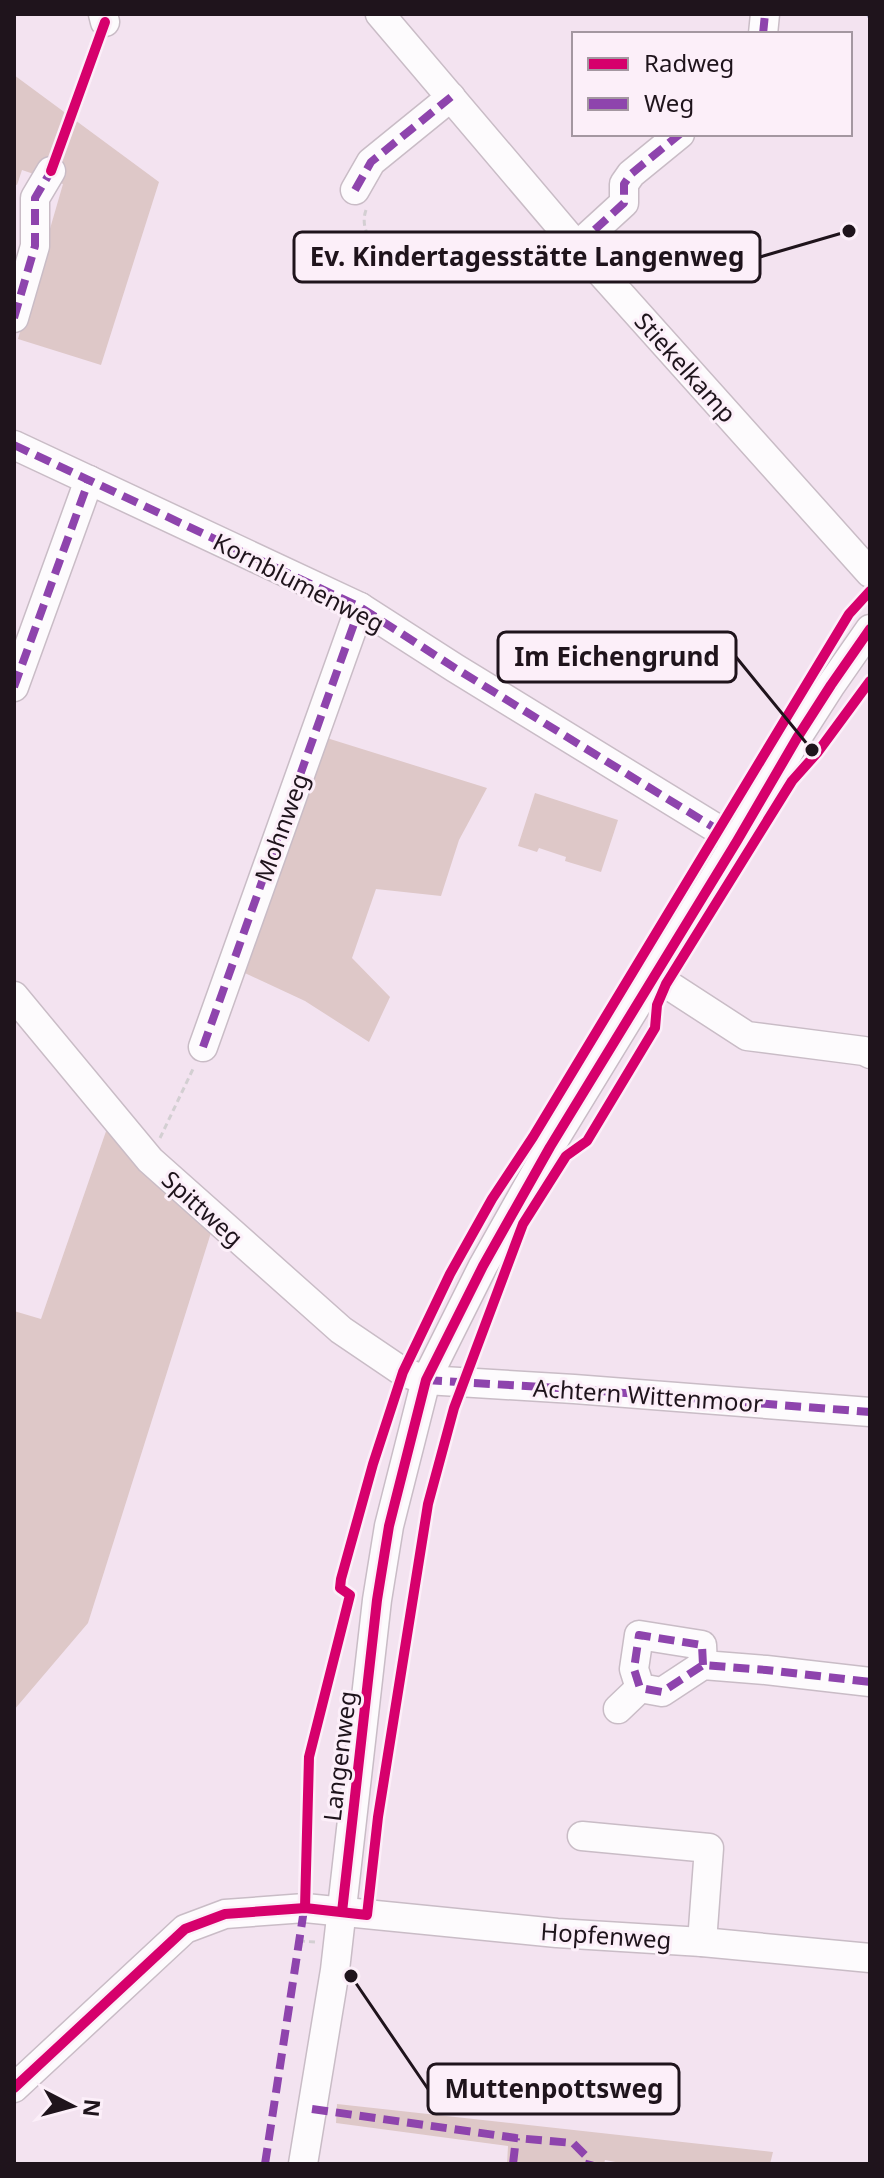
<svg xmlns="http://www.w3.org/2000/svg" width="884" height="2178" viewBox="0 0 884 2178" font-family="'Noto Sans',sans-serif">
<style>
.green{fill:#dec8c8}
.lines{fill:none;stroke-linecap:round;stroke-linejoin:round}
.stream{stroke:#aaafca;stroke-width:6}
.minor-casing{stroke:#c9bcc6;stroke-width:31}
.path{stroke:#d3cfd2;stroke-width:3;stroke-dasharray:6 4;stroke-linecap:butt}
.minor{stroke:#fdfbfd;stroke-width:28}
.quiet{stroke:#8e44ad;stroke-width:8;stroke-dasharray:16 8;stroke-linecap:butt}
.cycleway-casing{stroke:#fceff9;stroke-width:15}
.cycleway{stroke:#d6006c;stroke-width:10}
.labels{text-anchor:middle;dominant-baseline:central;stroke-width:6;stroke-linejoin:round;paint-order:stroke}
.street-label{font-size:24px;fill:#1f141c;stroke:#fceff9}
.leader{fill:none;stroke:#1f141c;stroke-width:3}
.callout-dot{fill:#1f141c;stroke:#fceff9;stroke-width:3}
.callout{fill:#fceff9;stroke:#1f141c;stroke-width:3}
.callout-label{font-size:26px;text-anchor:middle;font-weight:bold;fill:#1f141c}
</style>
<rect width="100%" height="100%" fill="#f3e3f0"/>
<g class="green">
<path d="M14 75 159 182 101 365 18 339 63 184 22 170 17 185 14 184Z"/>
<path d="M314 734 487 788 459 840 441 896 376 889 352 958 390 997 369 1042 305 1001 232 967Z"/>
<path d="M535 793 618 820 601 872 565 861 566 857 539 848 537 852 518 846Z"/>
<path d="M112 1114 215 1220 88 1623 14 1710V1311L41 1319Z"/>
<path d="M337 2104 773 2152 770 2164H626L605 2160 604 2164H507L508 2146 336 2123Z"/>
</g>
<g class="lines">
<path class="stream" d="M869 14 870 16"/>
<defs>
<g id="minor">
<path d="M103 14 105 22"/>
<path d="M380 14 577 246 870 573"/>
<path d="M763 34 765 14"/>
<path d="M355 190 371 162 451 97"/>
<path d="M577 246 624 203V184L631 174 680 134"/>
<path d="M14 318 35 246V198L51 171"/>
<path d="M14 445 360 607 455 668 737 841"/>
<path d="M14 687 89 480"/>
<path d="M653 975 747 1036 864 1051 870 1054"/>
<path d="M14 996 150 1160 341 1330 403 1372 426 1380 574 1389 870 1412"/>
<path d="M203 1047 360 607"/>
<path d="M703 1665 702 1645 639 1635 634 1669 640 1688 662 1692 703 1665 766 1670 870 1682"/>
<path d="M618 1709 640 1688"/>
<path d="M582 1836 709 1848 702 1942"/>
<path d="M14 2088 185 1929 225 1914 305 1908 557 1933 702 1942 870 1958"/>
<path d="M303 2164 335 1970 377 1600 389 1526 426 1380 483 1266 550 1147 737 841 797 738 831 685 870 629"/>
</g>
</defs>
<use href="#minor" class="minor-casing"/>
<g class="path">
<path d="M366 210C360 227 370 240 379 254"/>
<path d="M160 1138 193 1069"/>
<path d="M299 1941 315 1942"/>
</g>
<use href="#minor" class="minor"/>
<g class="quiet">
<path d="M763 34 765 14"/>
<path d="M355 190 371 162 451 97"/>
<path d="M577 246 624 203V184L631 174 680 134"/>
<path d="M14 318 35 246V198L51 171"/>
<path d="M14 445 360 607 455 668 723 833"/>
<path d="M14 687 89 480"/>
<path d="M203 1047 360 607"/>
<path d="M426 1380 574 1389 870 1412"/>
<path d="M703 1665 702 1645 639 1635 634 1669 640 1688 662 1692 703 1665 766 1670 870 1682"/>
<path d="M312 2109 516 2138 573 2143 590 2160 589 2164"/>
<path d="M265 2164 305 1903"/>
<path d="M513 2164 516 2138"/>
</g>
<defs>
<g id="cycleway">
<path d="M51 171 105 22"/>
<path d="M305 1908 309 1757 350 1595 340 1588 341 1579 373 1464 403 1372 450 1274 492 1199 533 1137 849 614 870 591"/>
<path d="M342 1912 377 1600 389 1526 426 1380 483 1266 550 1147 737 841 797 738 831 685 870 629"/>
<path d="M14 2088 185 1929 225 1914 305 1908 367 1915 378 1817 428 1504 454 1408 523 1224 566 1156 587 1141 655 1028 657 1005 666 984 792 781 817 753 870 681"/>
</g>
</defs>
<use href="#cycleway" class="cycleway-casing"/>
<use href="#cycleway" class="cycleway"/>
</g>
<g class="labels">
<g class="street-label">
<text transform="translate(686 367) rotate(48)">Stiekelkamp</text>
<text transform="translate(299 582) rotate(27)">Kornblumenweg</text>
<text transform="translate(281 827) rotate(-70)">Mohnweg</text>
<text transform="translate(203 1208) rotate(42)">Spittweg</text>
<text transform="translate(648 1395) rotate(4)">Achtern Wittenmoor</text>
<text transform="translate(339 1756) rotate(-83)">Langenweg</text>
<text transform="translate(606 1935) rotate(4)">Hopfenweg</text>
</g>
</g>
<path class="leader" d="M849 231L760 257M812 750L736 657M351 1976L428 2089"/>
<g class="callout-dot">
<circle cx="849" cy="231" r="8"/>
<circle cx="812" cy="750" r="8"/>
<circle cx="351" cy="1976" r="8"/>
</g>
<g class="callout">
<rect x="294" y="232" width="466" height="50" rx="8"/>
<rect x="498" y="632" width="238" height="50" rx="8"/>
<rect x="428" y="2064" width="251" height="50" rx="8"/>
</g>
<g class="callout-label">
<text x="527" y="266">Ev. Kindertagesstätte Langenweg</text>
<text x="617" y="666">Im Eichengrund</text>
<text x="554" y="2098">Muttenpottsweg</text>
</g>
<rect width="884" height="2178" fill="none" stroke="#1f141c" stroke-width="32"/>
<rect x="572" y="32" width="280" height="104" fill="#fceff9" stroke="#a497a1" stroke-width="2"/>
<rect x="588" y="58" width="40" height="12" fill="#d6006c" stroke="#a497a1" stroke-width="2"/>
<text x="644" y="72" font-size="24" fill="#1f141c">Radweg</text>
<rect x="588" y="98" width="40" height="12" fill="#8e44ad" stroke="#a497a1" stroke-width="2"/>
<text x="644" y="112" font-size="24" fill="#1f141c">Weg</text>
<g transform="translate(72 2106) rotate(96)" stroke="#fceff9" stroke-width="6" paint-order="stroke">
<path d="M0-6L14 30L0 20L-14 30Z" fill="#1f141c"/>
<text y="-12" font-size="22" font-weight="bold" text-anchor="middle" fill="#1f141c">N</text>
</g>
</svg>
